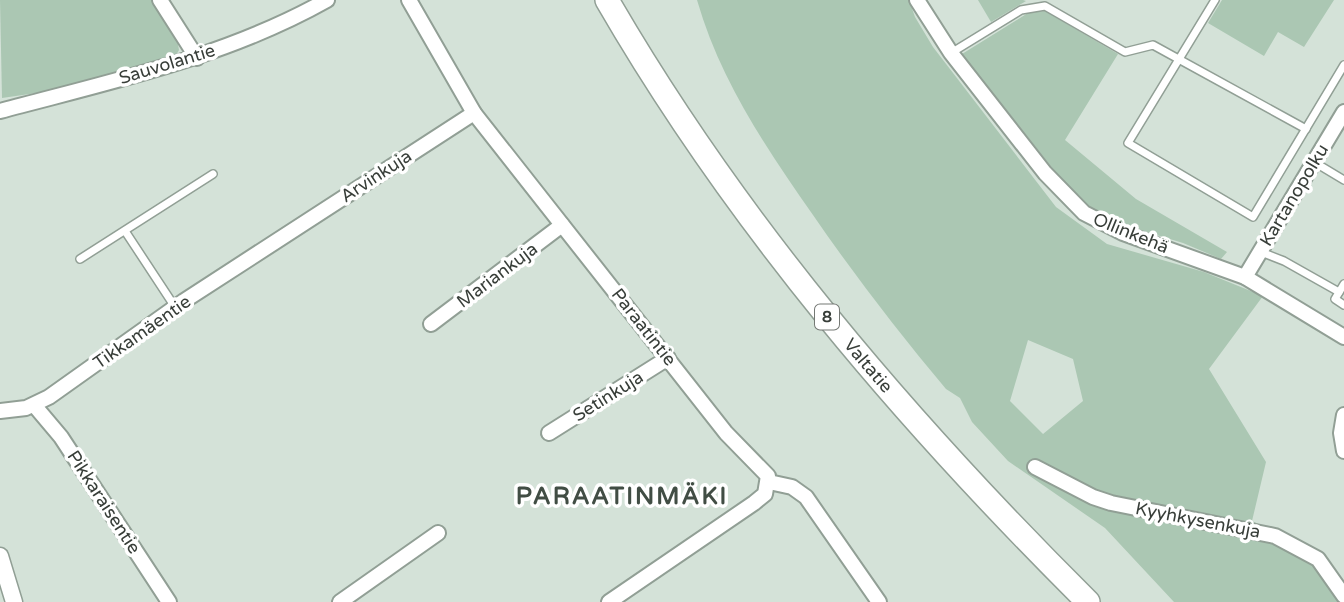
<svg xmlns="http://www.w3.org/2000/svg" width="1344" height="602" viewBox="0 0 1344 602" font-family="'Varela Round',sans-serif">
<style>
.green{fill:#abc7b3;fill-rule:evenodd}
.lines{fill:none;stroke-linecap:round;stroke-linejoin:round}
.service-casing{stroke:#919f95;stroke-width:10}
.minor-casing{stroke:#919f95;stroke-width:18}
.tertiary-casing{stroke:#919f95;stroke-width:19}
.trunk-casing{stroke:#919f95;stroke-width:26}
.service{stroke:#fff;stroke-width:7}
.minor{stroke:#fff;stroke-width:14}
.tertiary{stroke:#fff;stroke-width:16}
.trunk{stroke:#fff;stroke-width:23}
.labels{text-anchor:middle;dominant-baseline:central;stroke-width:7;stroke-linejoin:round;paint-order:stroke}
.shield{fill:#fff;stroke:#747874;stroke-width:2}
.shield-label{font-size:16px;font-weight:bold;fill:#383e39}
.street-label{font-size:18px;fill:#383e39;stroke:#fff}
.district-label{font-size:24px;font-weight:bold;letter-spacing:2px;fill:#414d44;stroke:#fff}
</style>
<rect width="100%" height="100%" fill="#d4e2d8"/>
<g class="green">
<path d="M0 0H153L177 39 179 50 175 57 64 89 2 98Z"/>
<path d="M697 0H909L915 17 933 47 1056 207 1107 244 1204 272 1263 296 1209 369 1266 462 1252 521 1290 538 1344 602H1174L1105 528 1008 461 972 422 960 398 946 389C899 333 855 276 813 215 766 148 720 80 697 0ZM1028 340 1073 359 1083 401 1043 434 1010 401Z"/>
<path d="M978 0H1023L1026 1 991 22Z"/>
<path d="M1222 0H1334L1304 47 1278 32 1264 56 1208 23Z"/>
<path d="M1045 11 1118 54 1065 140 1136 199 1227 252 1221 259 1183 243 1107 220 1079 202 962 54 1028 13Z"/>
</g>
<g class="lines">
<defs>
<g id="service">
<path d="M1215 0 1128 143 1253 217 1344 65"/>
<path d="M951 53 1021 10 1045 6 1125 52 1153 45 1306 129"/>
<path d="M1314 162 1344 180"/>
<path d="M125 231 175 307"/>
<path d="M1261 252 1284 261 1339 292"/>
<path d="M80 259 213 174"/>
<path d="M1344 284 1335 299 1344 305"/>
</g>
<g id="minor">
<path d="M160 0 197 58"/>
<path d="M409 0 474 113 726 433 768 476 765 494 754 503 609 602"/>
<path d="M917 0 951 53 1045 173 1084 213 1123 233 1245 277 1344 337"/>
<path d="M0 111C112 81 226 57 327 0"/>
<path d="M1245 277 1344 112"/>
<path d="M431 324 562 225"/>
<path d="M34 405 61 437 169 602"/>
<path d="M0 411 26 408 49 397 184 301 474 113"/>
<path d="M1344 415 1341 433 1344 451"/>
<path d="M549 433 668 358"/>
<path d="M1035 467 1093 497 1111 503 1275 536 1318 559 1344 596"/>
<path d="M769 482 792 487 806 497 879 602"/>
<path d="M340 602 438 533"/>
</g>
<path id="tertiary" d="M0 556 14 602"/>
<g id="trunk">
<path id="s1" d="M607 0C736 223 906 421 1088 602"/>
</g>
</defs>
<use href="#service" class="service-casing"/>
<use href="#minor" class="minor-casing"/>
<use href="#tertiary" class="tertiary-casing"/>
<use href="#trunk" class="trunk-casing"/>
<use href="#service" class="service"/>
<use href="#minor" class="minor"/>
<use href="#tertiary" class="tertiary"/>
<use href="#trunk" class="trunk"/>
</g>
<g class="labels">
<rect class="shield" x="815" y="304.5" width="24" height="25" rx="5"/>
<g class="shield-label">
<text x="827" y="317">8</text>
</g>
<g class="street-label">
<text transform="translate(167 64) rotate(-17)">Sauvolantie</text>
<text transform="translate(376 176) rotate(-33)">Arvinkuja</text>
<text transform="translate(1294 195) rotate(-59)">Kartanopolku</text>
<text transform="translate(1131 233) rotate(22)">Ollinkehä</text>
<text transform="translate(497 275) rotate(-37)">Mariankuja</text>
<text transform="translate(644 327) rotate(52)">Paraatintie</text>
<text transform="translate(142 332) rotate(-35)">Tikkamäentie</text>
<text stroke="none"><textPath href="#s1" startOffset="450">Valtatie</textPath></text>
<text transform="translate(608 396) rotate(-32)">Setinkuja</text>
<text transform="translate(104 502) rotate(57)">Pikkaraisentie</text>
<text transform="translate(1198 520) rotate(11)">Kyyhkysenkuja</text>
</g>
<g class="district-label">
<text x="622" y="496">PARAATINMÄKI</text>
</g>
</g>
</svg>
